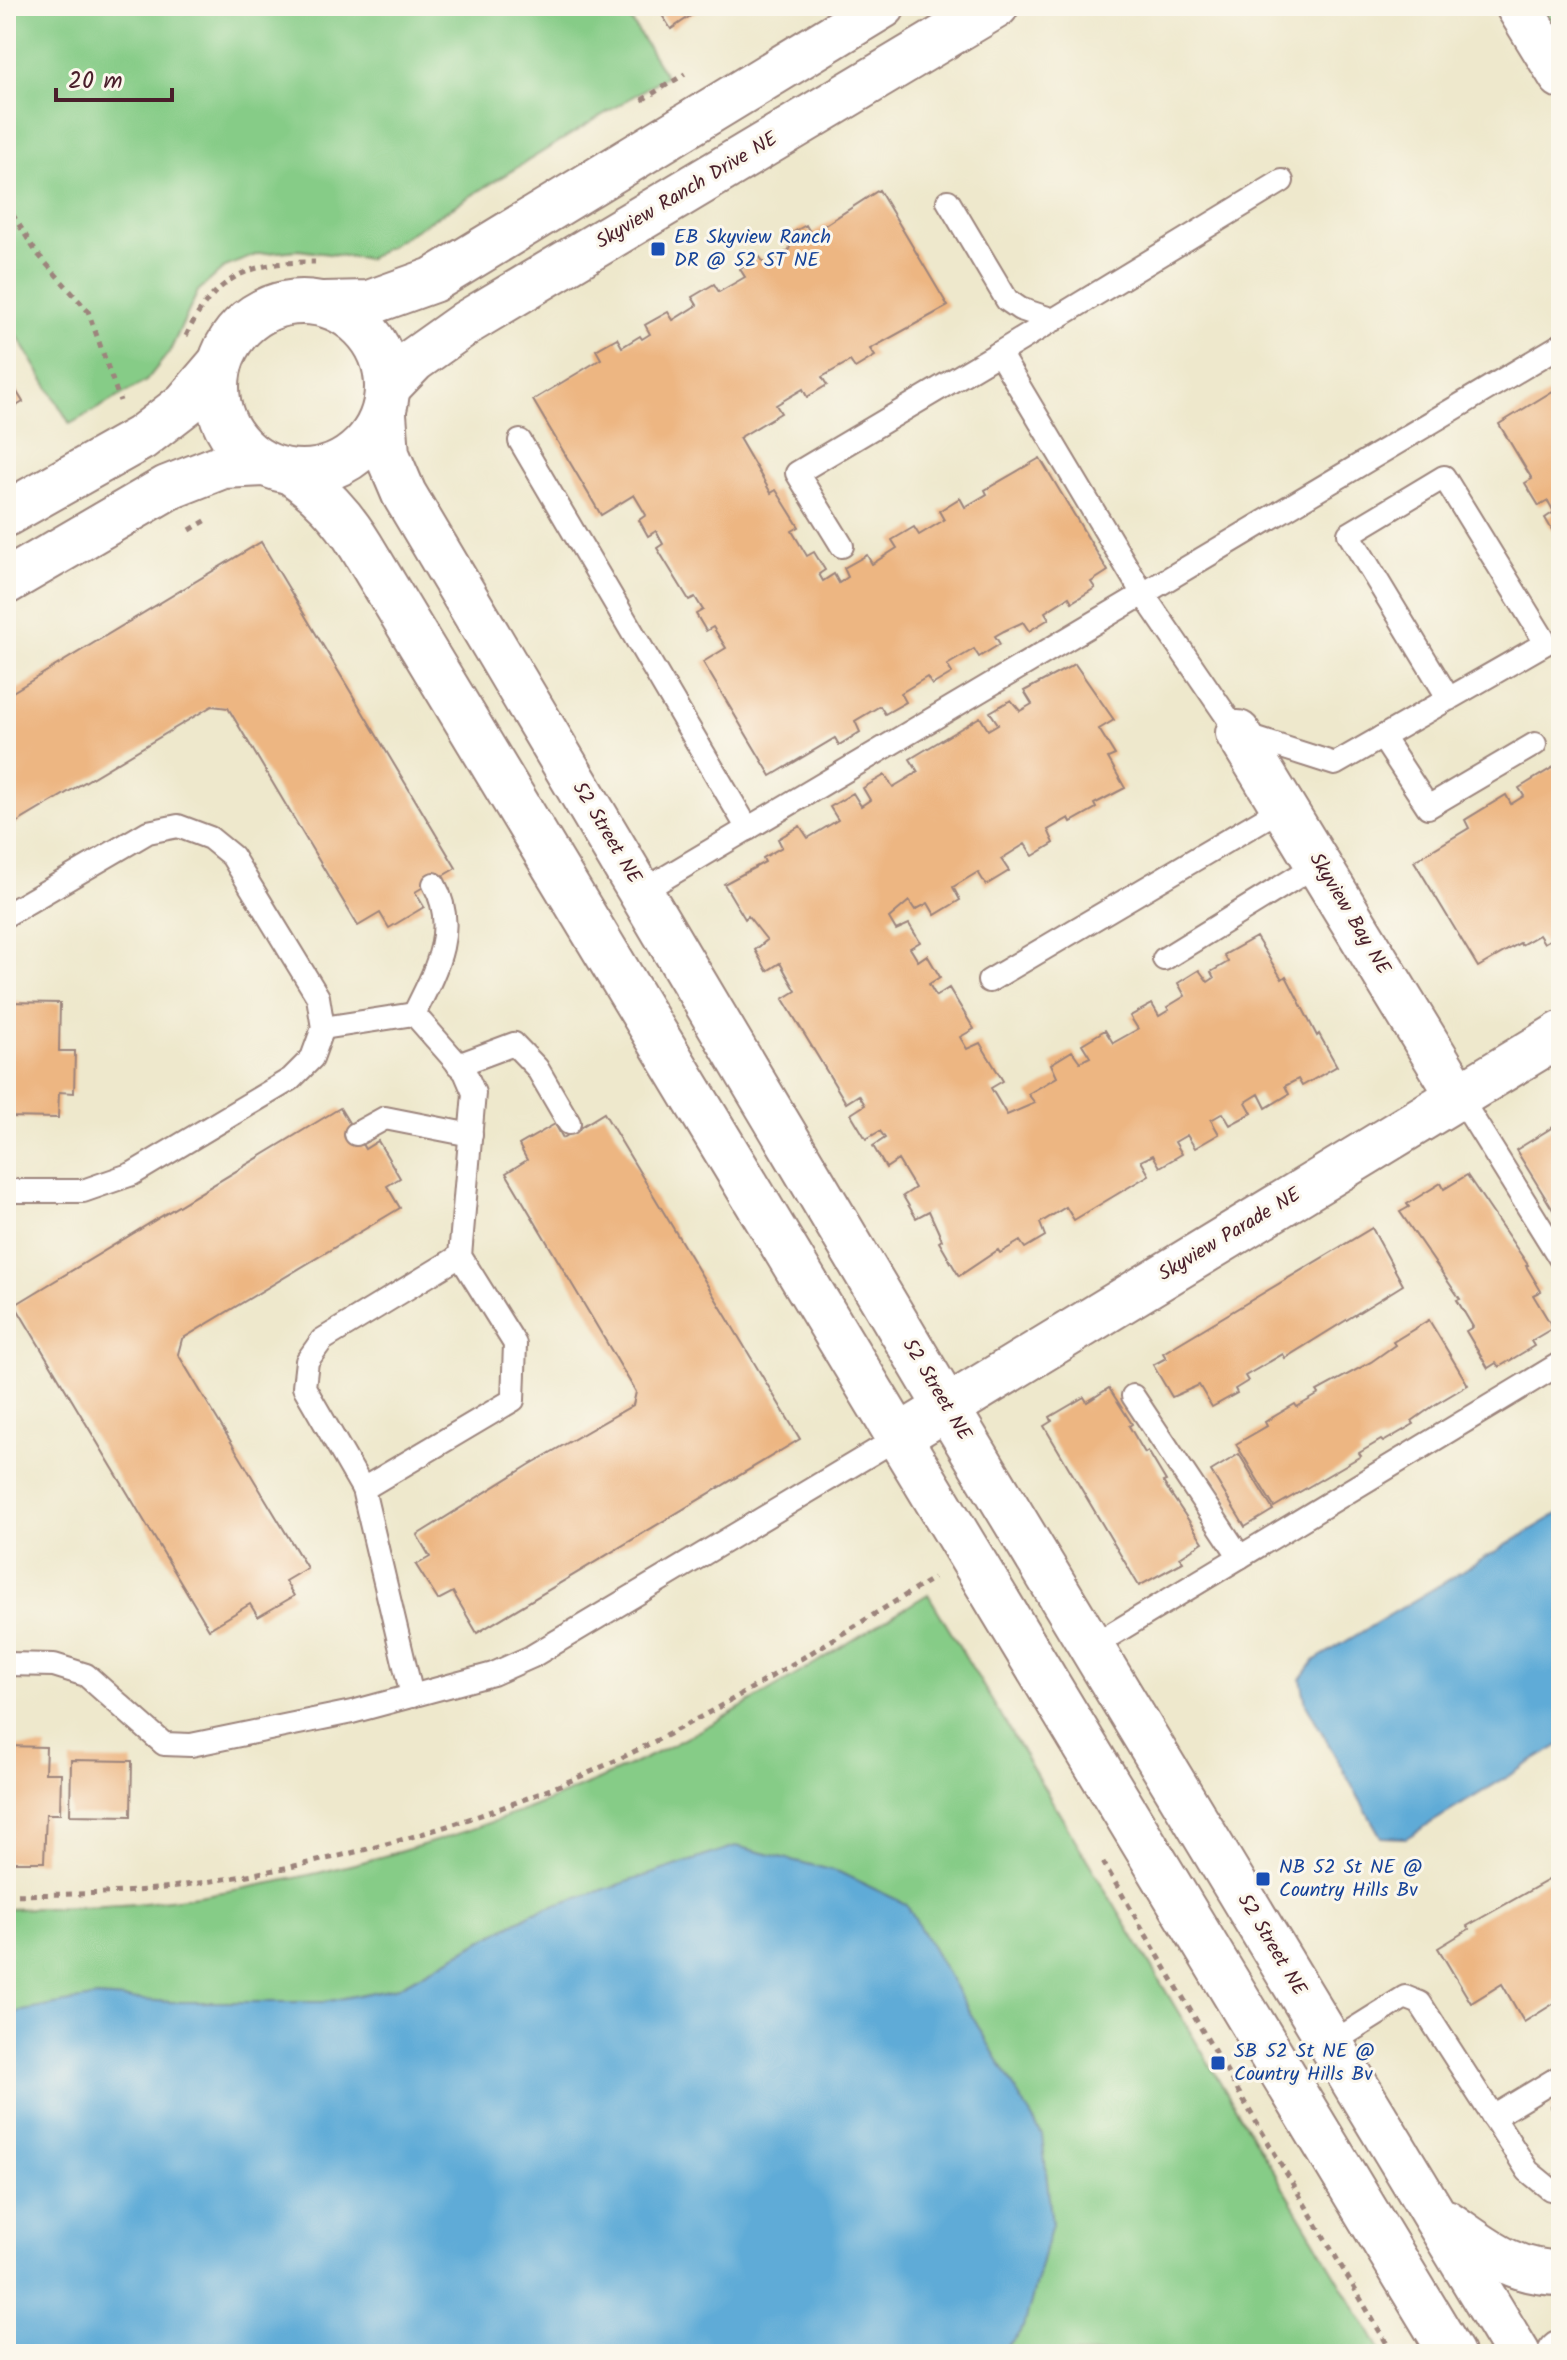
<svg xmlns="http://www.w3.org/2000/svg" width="1567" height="2360" viewBox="0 0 1567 2360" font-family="Kalam,sans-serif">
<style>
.green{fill:#86cc87;stroke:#687659;stroke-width:2}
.water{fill:#5eabd7;stroke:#546581;stroke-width:2}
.building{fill:#edb682}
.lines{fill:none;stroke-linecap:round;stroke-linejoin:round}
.lane-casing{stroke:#9c847c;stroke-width:26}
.street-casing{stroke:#9c847c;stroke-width:48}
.secondary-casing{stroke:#9c847c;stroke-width:48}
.path{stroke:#9c847c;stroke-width:5;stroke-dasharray:6 6;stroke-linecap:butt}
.lane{stroke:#fff;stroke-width:22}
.street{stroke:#fff;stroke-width:44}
.secondary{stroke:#fff;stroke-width:44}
.transit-dot{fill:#1a4fb4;stroke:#fbf7ec;stroke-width:3}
.labels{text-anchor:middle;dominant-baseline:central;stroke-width:6;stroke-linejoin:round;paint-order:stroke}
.street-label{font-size:20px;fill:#4a1f2b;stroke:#fbf7ec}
.transit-label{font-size:20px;fill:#164399;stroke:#fbf7ec;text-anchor:start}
</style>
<rect width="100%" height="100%" fill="#fbf7ec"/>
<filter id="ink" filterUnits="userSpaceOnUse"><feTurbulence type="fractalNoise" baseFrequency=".0125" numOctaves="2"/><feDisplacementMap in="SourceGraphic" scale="16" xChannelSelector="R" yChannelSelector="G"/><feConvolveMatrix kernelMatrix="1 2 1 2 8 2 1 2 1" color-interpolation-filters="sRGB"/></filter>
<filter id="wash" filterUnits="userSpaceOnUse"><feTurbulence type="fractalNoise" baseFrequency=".006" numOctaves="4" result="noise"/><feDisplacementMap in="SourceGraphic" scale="32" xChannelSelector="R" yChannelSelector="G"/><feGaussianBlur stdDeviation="1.8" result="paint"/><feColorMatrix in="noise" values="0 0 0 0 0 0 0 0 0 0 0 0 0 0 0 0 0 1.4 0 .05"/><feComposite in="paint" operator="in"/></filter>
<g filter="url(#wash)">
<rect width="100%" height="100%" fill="#eee8cc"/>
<g class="green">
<path d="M6 6H622L666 76 368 259 298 250 258 254 225 267 198 291 170 351 146 381 70 424 6 317Z"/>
<path d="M1518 6H1561V76Z"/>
<path d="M928 1594 1383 2354H6V1909C52 1907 100 1908 145 1903 319 1883 493 1832 650 1756 746 1709 837 1649 928 1594Z"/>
</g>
<g class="water">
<path d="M1561 1512V1744L1406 1838 1381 1837 1306 1704 1301 1679 1315 1660Z"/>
<path d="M736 1846 839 1872 906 1904 1042 2135 1052 2224 1024 2327 1001 2354H6V2014L97 1997 172 2002H324L398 1987 532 1913Z"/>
</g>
<g id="blocks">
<g class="building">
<path d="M656 6H705L671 29Z"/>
<path d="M879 190 948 306 870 349 875 356 855 368 850 361 822 377 827 385 807 397 803 389 776 405 781 413 739 438 771 493 776 490 799 527 792 531 807 556 814 552 825 570 819 574 823 581 834 574 839 583 848 577 844 568 867 555 872 564 897 548 892 540 914 527 919 535 944 520 939 511 960 498 965 507 987 494 985 490 1040 458 1108 571 1091 582 1095 588 1072 602 1069 597 1045 612 1049 619 1029 631 1023 622 1004 631 995 636 1000 644 979 657 974 649 947 665 952 673 932 685 927 677 901 693 906 702 885 714 880 706 855 721 860 732 839 745 835 738 771 776 703 662 726 648 713 627 706 631 696 614 703 610 695 597 689 600 657 548 663 544 656 531 648 536 639 520 646 515 634 495 601 515 533 400 601 359 596 350 617 338 622 347 640 336 642 339 650 334 645 325 668 312 673 320 697 305 692 297 714 284 719 292 745 277 740 269 760 257 765 265 789 250 790 246 785 237 806 225 811 234Z"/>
<path d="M6 374 23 402 6 412Z"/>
<path d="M1561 386V538L1558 540 1545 518 1554 512 1548 501 1539 506 1525 483 1532 479 1499 424Z"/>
<path d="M261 542 456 868 415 892 424 907 389 928 380 913 358 926 228 708 212 706 6 829V696Z"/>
<path d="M1075 664 1114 720 1099 729 1115 755 1108 758 1125 788 1094 804 1096 808 1071 822 1069 818 1048 830 1054 843 1033 856 1025 844 1001 859 1009 871 986 885 978 872 953 887 960 900 935 915 928 903 915 910 909 901 889 918 896 930 909 924 920 942 910 948 918 961 927 955 940 977 929 984 936 996 949 988 974 1029 960 1037 967 1049 980 1043 1003 1081 991 1088 1007 1115 1035 1103 1028 1094 1057 1077 1051 1064 1072 1051 1080 1062 1090 1057 1082 1044 1105 1030 1113 1043 1138 1029 1130 1016 1152 1004 1159 1016 1169 1010 1167 1007 1185 996 1178 983 1199 970 1208 982 1214 978 1211 972 1228 962 1224 955 1256 937 1282 979 1286 976 1317 1036 1319 1034 1337 1066 1302 1086 1298 1079 1285 1086 1289 1094 1266 1108 1259 1094 1246 1102 1252 1113 1230 1125 1223 1113 1211 1120 1219 1134 1195 1148 1187 1135 1175 1142 1182 1154 1160 1167 1153 1155 1141 1161 1149 1175 1074 1220 1066 1207 1040 1223 1045 1236 1025 1248 1020 1241 1000 1253 998 1250 959 1276 939 1242 942 1240 929 1211 916 1218 903 1196 915 1188 898 1160 886 1168 873 1146 885 1138 880 1131 866 1139 851 1114 865 1105 859 1095 846 1103 783 999 796 991 780 963 767 971 755 950 767 940 748 916 745 919 724 884 765 862 763 858 782 847 778 839 800 826 808 838 838 820 830 807 853 793 861 806 870 800 863 788 885 775 893 787 918 772 910 759 980 717 988 730 998 724 990 712 1011 700 1020 711 1032 704 1024 691Z"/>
<path d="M1557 765 1561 772V933L1544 943 1539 935 1521 945 1520 943 1478 967 1414 861 1469 828 1465 820 1506 795 1511 804 1524 796 1519 788Z"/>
<path d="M6 1002 60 1003 59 1051H75L74 1093 59 1092 58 1118 6 1117Z"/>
<path d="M340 1108 365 1149 378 1141 400 1178 387 1186 400 1208 182 1339 178 1354 307 1568 285 1581 294 1596 258 1617 250 1604 209 1629 15 1305Z"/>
<path d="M604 1113 800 1439 477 1633 453 1592 438 1600 416 1565 430 1557 417 1535 529 1465 633 1405 636 1392 506 1173 527 1160 519 1145 555 1124 563 1138Z"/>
<path d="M1561 1122V1223L1516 1150Z"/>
<path d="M1467 1175 1528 1265 1526 1266 1541 1291 1533 1295 1553 1328 1531 1341 1534 1346 1499 1367 1496 1363 1488 1368 1466 1331 1473 1327 1457 1300 1460 1299 1400 1212 1409 1207 1407 1204 1441 1183 1444 1189Z"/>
<path d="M1372 1228 1403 1285 1285 1358 1283 1354 1245 1376 1248 1381 1235 1389 1237 1393 1212 1407 1199 1385 1172 1397 1153 1365 1166 1358 1163 1353Z"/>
<path d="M1429 1320 1468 1385 1436 1404 1412 1421 1414 1424 1383 1442 1381 1440 1359 1453 1361 1456 1274 1507 1236 1444 1267 1426 1265 1422 1295 1404 1297 1407 1319 1394 1317 1391 1371 1362 1395 1345 1393 1342Z"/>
<path d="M1109 1388 1132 1424 1129 1426 1145 1453 1148 1451 1166 1481 1163 1482 1203 1542 1180 1557 1183 1562 1139 1586 1044 1426 1052 1421 1050 1417 1084 1397 1087 1402Z"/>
<path d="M1239 1454 1273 1510 1245 1527 1211 1471Z"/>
<path d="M6 1746 46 1747 45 1773H61L60 1814H46L44 1862H6Z"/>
<path d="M71 1760 132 1761 131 1816 70 1815Z"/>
<path d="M1561 1873V1999L1524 2022 1502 1984 1471 2003 1438 1948 1469 1929 1467 1926Z"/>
<path d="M1561 2099V2123L1550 2106Z"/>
</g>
</g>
</g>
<g filter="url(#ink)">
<use href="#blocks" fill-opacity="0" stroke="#9c847c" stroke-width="2"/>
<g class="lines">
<defs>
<g id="lane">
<path d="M948 201 1007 300 1020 309 1054 320"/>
<path d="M999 353 1282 181"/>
<path d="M520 441 748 829"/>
<path d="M842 546 797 473 999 353 1143 594 1561 345"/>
<path d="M1382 737 1428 807 1535 744"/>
<path d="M641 892 1143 594 1238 733 1335 764 1546 643 1444 477 1349 534 1449 699"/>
<path d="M6 915 148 832 178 826 210 838 232 856 318 997 323 1028 312 1058 291 1079 132 1174 83 1191H6"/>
<path d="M1164 959 1318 864"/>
<path d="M989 981 1284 807"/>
<path d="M414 1014C435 972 459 929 434 884"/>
<path d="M323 1028 414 1014"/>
<path d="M458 1065 514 1044 537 1068 569 1123"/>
<path d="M1459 1096 1561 1260"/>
<path d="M356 1134 385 1118 471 1135"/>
<path d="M1133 1396 1240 1557"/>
<path d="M363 1489 304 1387 307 1361 322 1340 460 1256"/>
<path d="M1091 1647 1561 1363"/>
<path d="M6 1664 54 1665 86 1675 164 1744 191 1745 352 1712 493 1674 531 1657 899 1437"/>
<path d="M412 1696 363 1489 513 1400 515 1344 460 1256 474 1093 465 1072 414 1014"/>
<path d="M1330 2044 1405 1997 1420 2003 1528 2171 1550 2189 1561 2190"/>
<path d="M1493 2117 1561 2076"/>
</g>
<g id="street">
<path d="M1518 6 1561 76"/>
<path d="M1238 733 1459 1096"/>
<path d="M899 1437 1561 1034"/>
</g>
<g id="secondary">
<circle cx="302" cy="387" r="85"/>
<path d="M323 304 369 303 433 280 883 6"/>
<path d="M388 387 414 360 466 323 996 6"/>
<path d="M384 414 387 454 404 494 947 1408 1518 2354"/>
<path d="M291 472C321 493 342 515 361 546L1452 2354"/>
<path d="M6 514 141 438 185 404 220 363"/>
<path d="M6 582 167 488 223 466 264 464"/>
<path d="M1446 2222C1485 2249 1511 2273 1561 2273"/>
<path d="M1560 2354 1561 2353"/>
</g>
</defs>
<use href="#lane" class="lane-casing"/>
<use href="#street" class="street-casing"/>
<use href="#secondary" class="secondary-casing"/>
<g class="path">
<path d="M642 100 685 74"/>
<path d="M6 204 36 252 88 311 120 401"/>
<path d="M186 336C214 276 251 261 315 262"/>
<path d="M190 530 207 520"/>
<path d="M1103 1862 1393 2354"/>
<path d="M6 1895C58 1894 111 1895 163 1888 297 1871 435 1837 560 1785 692 1731 812 1651 934 1578"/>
</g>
<use href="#lane" class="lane"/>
<use href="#street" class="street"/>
<use href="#secondary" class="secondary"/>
</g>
</g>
<g class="transit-dot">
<rect x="650" y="241" width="16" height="16" rx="4"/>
<rect x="1255" y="1871" width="16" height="16" rx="4"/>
<rect x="1210" y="2055" width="16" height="16" rx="4"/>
</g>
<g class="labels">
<g class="street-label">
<text transform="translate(687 191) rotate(-31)">Skyview Ranch Drive NE</text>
<text transform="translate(606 833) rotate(59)">52 Street NE</text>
<text transform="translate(1349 914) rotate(59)">Skyview Bay NE</text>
<text transform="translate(1230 1235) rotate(-31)">Skyview Parade NE</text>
<text transform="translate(936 1390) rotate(59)">52 Street NE</text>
<text transform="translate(1271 1945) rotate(59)">52 Street NE</text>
</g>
<g class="transit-label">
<text x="674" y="238">EB Skyview Ranch<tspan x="674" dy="23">DR @ 52 ST NE</tspan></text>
<text x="1279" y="1868">NB 52 St NE @<tspan x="1279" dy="23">Country Hills Bv</tspan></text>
<text x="1234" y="2052">SB 52 St NE @<tspan x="1234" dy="23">Country Hills Bv</tspan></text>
</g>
</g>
<rect width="1567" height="2360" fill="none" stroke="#fbf7ec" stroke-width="32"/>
<path d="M56 88v12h116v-12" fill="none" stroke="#4a1f2b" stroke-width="4"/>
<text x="68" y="88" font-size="24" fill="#4a1f2b" stroke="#fbf7ec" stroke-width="6" paint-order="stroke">20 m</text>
</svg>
